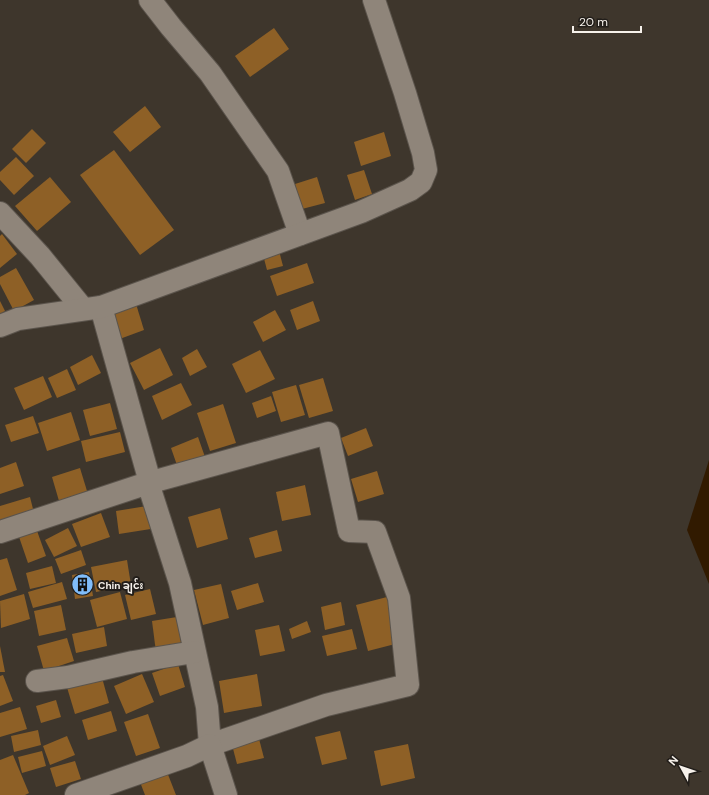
<svg xmlns="http://www.w3.org/2000/svg" width="709" height="795" viewBox="0 0 709 795" font-family="'DM Sans','Noto Sans Myanmar',sans-serif">
<style>
.water{fill:#311a00}
.building{fill:#8e6026}
.lines{fill:none;stroke-linecap:round;stroke-linejoin:round}
.minor-casing{stroke:#5b544c;stroke-width:24}
.tertiary-casing{stroke:#5b544c;stroke-width:24}
.minor{stroke:#8f857a;stroke-width:22}
.tertiary{stroke:#8f857a;stroke-width:22}
.labels{text-anchor:middle;dominant-baseline:central;stroke-width:4;stroke-linejoin:round;paint-order:stroke}
.poi-label{font-size:10px;font-weight:bold;fill:#f6f1eb;stroke:#221e1a;text-anchor:start}
</style>
<rect width="100%" height="100%" fill="#3e362c"/>
<path class="water" d="M709 460V584L687 530Z"/>
<g class="building">
<path d="M274 28 289 49 250 77 235 56Z"/>
<path d="M145 106 161 127 130 152 113 132Z"/>
<path d="M32 129 46 143 26 163 12 149Z"/>
<path d="M384 132 391 156 361 166 354 142Z"/>
<path d="M114 150 174 230 140 255 80 175Z"/>
<path d="M16 157 34 176 14 195 0 180V172Z"/>
<path d="M364 170 372 194 355 200 347 175Z"/>
<path d="M50 177 71 202 37 231 15 206Z"/>
<path d="M317 177 325 203 302 209 295 184Z"/>
<path d="M2 234 17 254 0 268V236Z"/>
<path d="M278 247 283 266 267 270 262 251Z"/>
<path d="M307 263 314 283 277 296 270 276Z"/>
<path d="M16 268 34 300 14 311 0 284V277Z"/>
<path d="M0 301 5 311 0 314Z"/>
<path d="M313 301 320 321 297 330 290 310Z"/>
<path d="M136 304 144 330 117 340 109 317Z"/>
<path d="M275 310 286 330 263 342 253 322Z"/>
<path d="M160 348 173 375 144 390 130 363Z"/>
<path d="M197 349 207 367 190 376 182 358Z"/>
<path d="M260 350 275 379 246 393 232 364Z"/>
<path d="M92 355 101 373 78 385 70 367Z"/>
<path d="M67 369 76 390 57 398 48 378Z"/>
<path d="M43 376 52 397 24 410 14 388Z"/>
<path d="M323 378 333 411 309 418 299 385Z"/>
<path d="M181 383 192 405 162 420 152 396Z"/>
<path d="M296 385 305 415 281 422 272 392Z"/>
<path d="M271 396 276 411 257 418 252 403Z"/>
<path d="M110 403 117 429 90 436 83 410Z"/>
<path d="M223 404 236 443 210 451 197 413Z"/>
<path d="M71 412 80 440 47 451 38 423Z"/>
<path d="M33 416 39 433 11 442 5 425Z"/>
<path d="M366 428 373 446 348 456 341 438Z"/>
<path d="M120 432 125 452 86 462 81 441Z"/>
<path d="M198 437 205 457 178 468 171 448Z"/>
<path d="M16 462 24 486 0 494V468Z"/>
<path d="M80 468 87 491 59 501 52 477Z"/>
<path d="M377 471 384 494 358 502 351 479Z"/>
<path d="M305 485 311 515 282 521 276 492Z"/>
<path d="M30 497 35 517 0 527V506Z"/>
<path d="M153 505 157 528 119 534 116 511Z"/>
<path d="M220 508 228 539 197 548 188 517Z"/>
<path d="M101 513 110 537 81 547 72 524Z"/>
<path d="M36 528 46 556 28 563 18 534Z"/>
<path d="M68 528 77 546 54 557 45 540Z"/>
<path d="M277 530 282 551 255 558 249 538Z"/>
<path d="M81 550 86 565 61 574 55 559Z"/>
<path d="M7 558 17 590 0 596V560Z"/>
<path d="M127 560 131 585 96 592 91 567Z"/>
<path d="M52 566 56 583 30 589 26 573Z"/>
<path d="M89 572 93 596 75 599 72 575Z"/>
<path d="M62 582 67 599 33 608 28 592Z"/>
<path d="M258 583 264 602 237 610 231 591Z"/>
<path d="M221 584 229 618 203 625 194 590Z"/>
<path d="M150 589 156 614 131 620 125 595Z"/>
<path d="M120 592 127 619 97 627 90 600Z"/>
<path d="M24 594 30 619 1 628 0 601Z"/>
<path d="M387 597 399 643 368 651 356 605Z"/>
<path d="M341 602 345 625 325 630 321 607Z"/>
<path d="M61 605 66 630 39 636 34 611Z"/>
<path d="M177 617 182 648 156 652 152 621Z"/>
<path d="M307 621 311 632 292 639 289 629Z"/>
<path d="M279 625 285 651 260 656 255 630Z"/>
<path d="M104 627 107 646 76 653 72 634Z"/>
<path d="M352 629 357 649 327 656 322 636Z"/>
<path d="M67 638 74 661 44 671 37 646Z"/>
<path d="M0 646 5 672H0Z"/>
<path d="M178 664 185 687 160 696 152 673Z"/>
<path d="M101 674 109 703 75 714 66 684Z"/>
<path d="M142 674 154 702 126 714 114 686Z"/>
<path d="M257 674 262 706 224 713 219 681Z"/>
<path d="M3 675 13 701 0 706V676Z"/>
<path d="M56 700 61 717 41 723 36 706Z"/>
<path d="M20 707 27 729 0 737V713Z"/>
<path d="M111 711 117 731 88 740 82 720Z"/>
<path d="M148 714 160 748 136 756 124 722Z"/>
<path d="M38 730 41 745 14 752 11 736Z"/>
<path d="M340 731 347 759 322 765 315 737Z"/>
<path d="M258 735 264 758 237 764 231 741Z"/>
<path d="M67 736 75 755 50 765 43 746Z"/>
<path d="M408 744 415 778 381 786 374 751Z"/>
<path d="M42 751 46 766 22 773 18 757Z"/>
<path d="M13 755 29 793 25 795H0V760Z"/>
<path d="M75 761 81 779 56 787 50 768Z"/>
<path d="M167 772 176 795H145L140 782Z"/>
</g>
<g class="lines">
<defs>
<g id="minor">
<path d="M150 0 171 27 210 73 278 171 300 234"/>
<path d="M0 213 40 256 83 309"/>
<path d="M0 532 148 483 328 433 349 531 375 532 399 598 408 685 326 705 210 745 207 707 180 583 148 483V475L101 307"/>
<path d="M37 681 68 677 133 662 194 652"/>
<path d="M76 795 187 756 210 745 226 795"/>
</g>
<path id="tertiary" d="M0 326 18 319 101 307 361 212 410 190 421 182 426 170 423 153 405 93 374 0"/>
</defs>
<use href="#minor" class="minor-casing"/>
<use href="#tertiary" class="tertiary-casing"/>
<use href="#minor" class="minor"/>
<use href="#tertiary" class="tertiary"/>
</g>
<defs>
<symbol id="building-disc" viewBox="-11 -11 22 22"><circle r="9.5" fill="#80bdfa" stroke="#221e1a"/><path d="M-4-6H4V6H1V3H-1V6H-4ZM-2.5-4.3h1.7v1.8h-1.7ZM.8-4.3h1.7v1.8H.8ZM-2.5-1h1.7V.8h-1.7ZM.8-1h1.7V.8H.8Z" fill="#111"/></symbol>
</defs>
<g fill-rule="evenodd">
<use href="#building-disc" x="70" y="572" width="25" height="25"/>
</g>
<g class="labels">
<g class="poi-label">
<text x="98" y="585">Chin ချင်း</text>
</g>
</g>
<g transform="translate(681 767) rotate(310)" stroke="#221e1a" stroke-width="3" paint-order="stroke">
<path d="M0-3L7 15L0 10L-7 15Z" fill="#f6f1eb"/>
<text y="-6" font-size="11" font-weight="bold" text-anchor="middle" fill="#f6f1eb">N</text>
</g>
<path d="M573 26v6h68v-6" fill="none" stroke="#f6f1eb" stroke-width="2"/>
<text x="579" y="26" font-size="12" fill="#f6f1eb" stroke="#221e1a" stroke-width="3" paint-order="stroke">20 m</text>
</svg>
